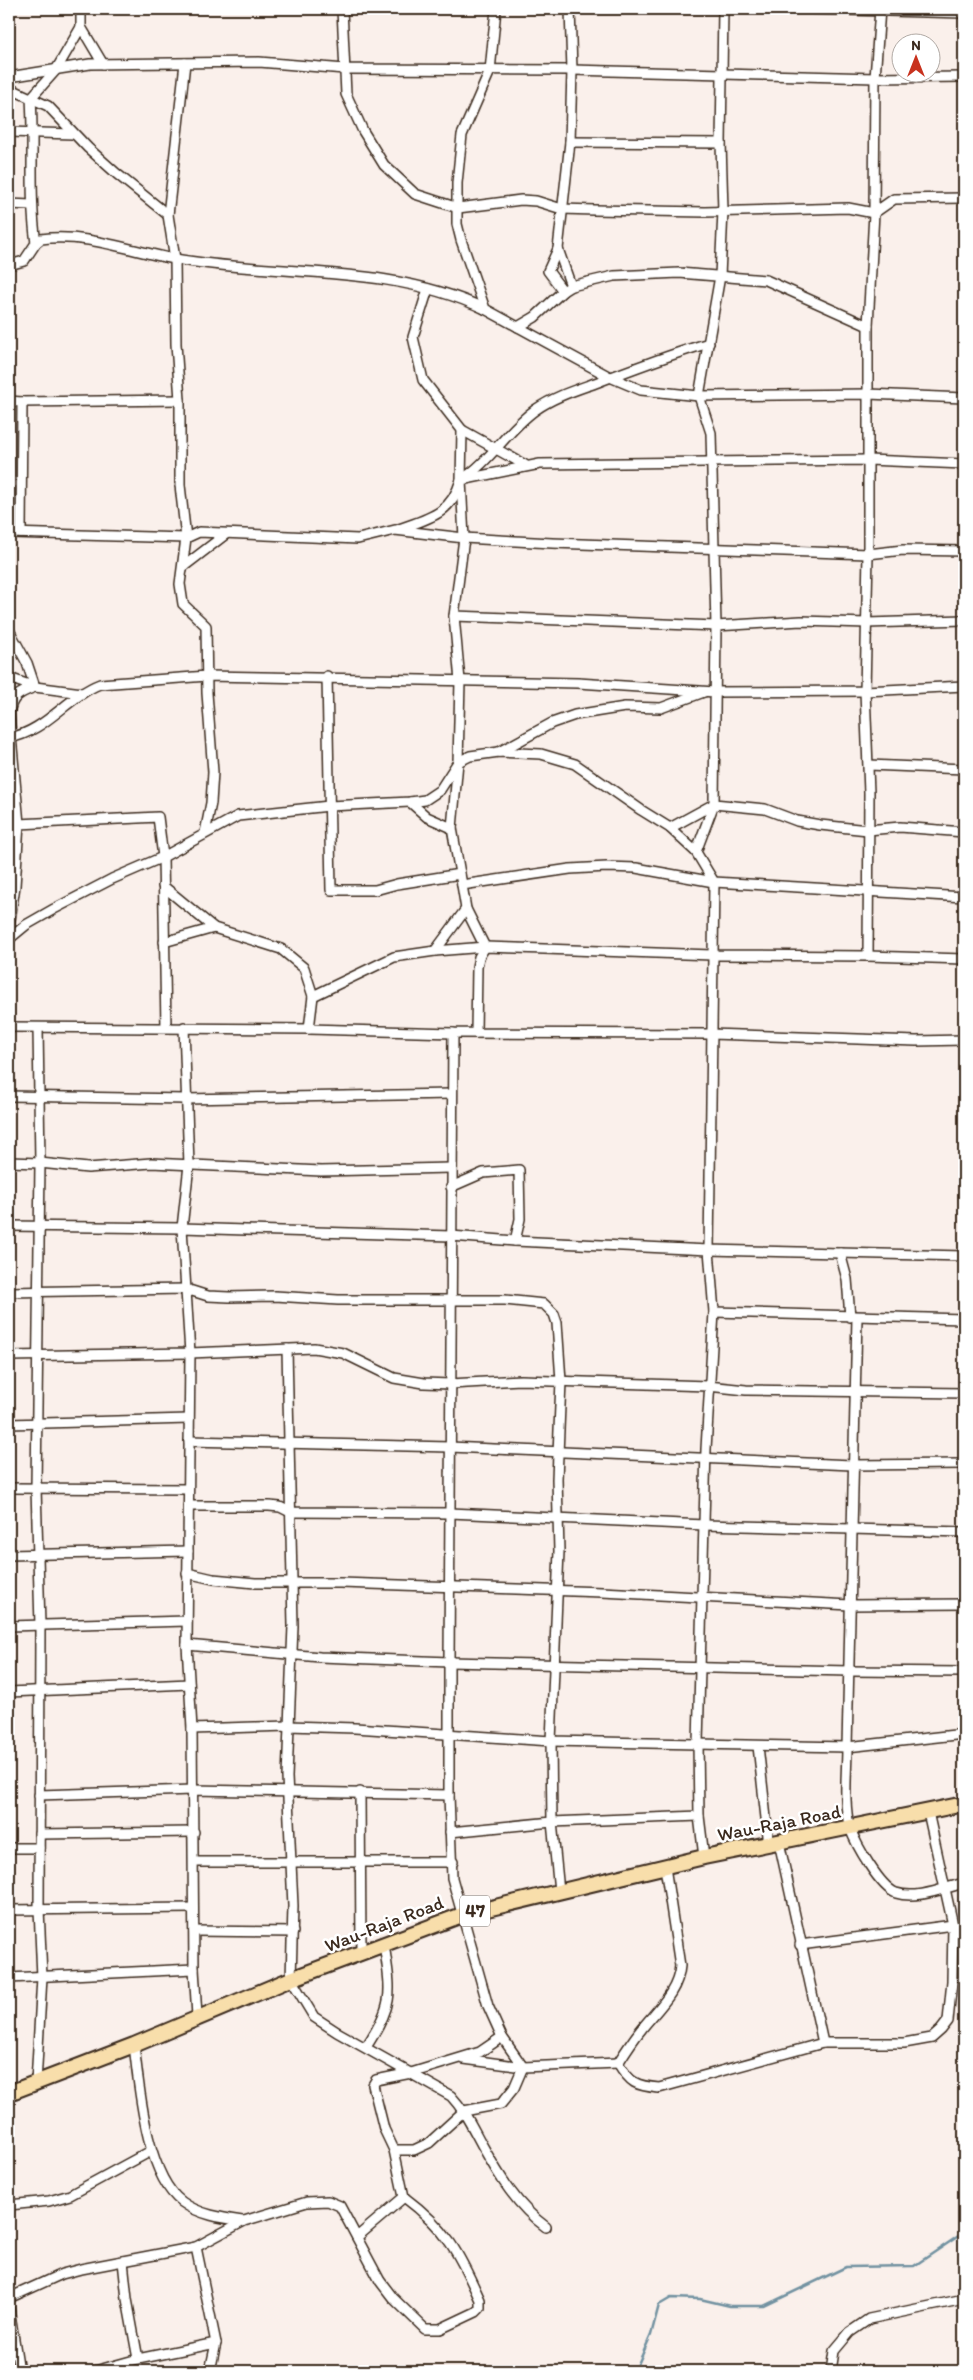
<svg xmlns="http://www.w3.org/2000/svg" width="973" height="2380" viewBox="0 0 973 2380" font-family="Itim,sans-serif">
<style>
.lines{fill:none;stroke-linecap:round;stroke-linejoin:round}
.stream{stroke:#7292a1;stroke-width:2.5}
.street-casing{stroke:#3b2a1e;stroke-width:12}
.primary-casing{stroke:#3b2a1e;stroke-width:18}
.street{stroke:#fff;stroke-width:9}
.primary{stroke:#f8deab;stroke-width:14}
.labels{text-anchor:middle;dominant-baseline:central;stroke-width:5;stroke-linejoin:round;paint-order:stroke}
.shield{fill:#fff;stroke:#766a62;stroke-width:1}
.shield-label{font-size:18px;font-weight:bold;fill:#3b2a1e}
.street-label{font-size:19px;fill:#3b2a1e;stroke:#fff}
</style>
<rect width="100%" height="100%" fill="#faf0eb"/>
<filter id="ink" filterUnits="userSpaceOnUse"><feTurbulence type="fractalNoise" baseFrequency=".02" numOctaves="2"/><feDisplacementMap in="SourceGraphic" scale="10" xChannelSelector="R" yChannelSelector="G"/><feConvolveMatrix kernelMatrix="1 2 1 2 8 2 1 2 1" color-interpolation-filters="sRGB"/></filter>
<g filter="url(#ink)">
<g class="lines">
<path class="stream" d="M635 2371 651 2335 659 2305 671 2298 700 2299 730 2306H764L846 2267 914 2266 960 2235 964 2226"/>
<defs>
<g id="street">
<path d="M81 9V27L103 64"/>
<path d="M342 9 346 94 363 131 384 165 415 194 458 208 521 200 536 201 562 209 594 210 705 212 848 208 874 213 894 199 964 198"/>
<path d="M496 9 490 71 462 135 457 183V224L461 240 485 309 610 377 641 390 699 396 868 394 964 398"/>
<path d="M811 9 964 13"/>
<path d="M185 63 168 215 175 259 176 344 180 400V485L186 538 180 584 183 604 206 626 207 693 213 772 211 803 205 833"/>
<path d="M9 77 90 64 259 62 345 69 572 70 875 78 964 77"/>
<path d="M9 88 48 106 88 148 117 174 168 215"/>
<path d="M9 132 73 134"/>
<path d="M570 142 721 143"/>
<path d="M9 204 31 205"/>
<path d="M36 243C29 195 34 146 31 98L56 70 81 27"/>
<path d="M558 249 571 286"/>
<path d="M9 265 24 261 36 243 41 239C87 233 130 251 175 259 278 277 388 263 485 309"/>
<path d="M428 289 413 337 423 380 462 430 461 480 464 538 454 616 460 681 458 762 452 828 462 885 570 869 607 867 636 868 714 882 964 897"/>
<path d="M563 291 548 271 558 249 570 142 572 70 570 9"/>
<path d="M518 327 535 317 563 291 571 286 614 276 679 273 766 280 868 326"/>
<path d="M9 401 22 402 180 400"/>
<path d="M462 430 525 465"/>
<path d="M461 480 540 464 868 460 964 464"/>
<path d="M399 529C430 518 451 514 461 480 490 462 507 430 535 410 555 396 576 390 598 382 635 368 671 354 709 343"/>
<path d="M9 533 186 538 199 532 358 539 395 530 464 538 552 543 868 554 903 550 964 551"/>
<path d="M21 533 22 402"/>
<path d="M183 567 226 534"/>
<path d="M454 616 716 626 801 621 867 623 964 620"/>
<path d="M9 630 27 663 35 687"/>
<path d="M327 676 331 890H375L397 884 460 874"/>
<path d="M9 678 35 687 82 693"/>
<path d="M9 713C12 696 19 693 35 687"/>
<path d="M9 714 19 824 158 817 163 857 166 1027"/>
<path d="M9 738C45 732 68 696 100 684L207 676 578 683 715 692 865 691 964 686"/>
<path d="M499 752 552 723 575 715 625 707 661 708 704 692"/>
<path d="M869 765 964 769"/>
<path d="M410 802 427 817 452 828"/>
<path d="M670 828 714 804 765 809 797 821 820 825 868 830 900 827 964 832"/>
<path d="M462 885 466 909 485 947"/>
<path d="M163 886 214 928 281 949 304 968 313 996 309 1029"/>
<path d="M9 927 15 886 19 824"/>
<path d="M9 939 26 925 54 909 112 879 163 857 238 816 329 806 410 802 425 800 440 790 458 762 470 756 499 752 541 754 575 764 641 810 670 828 696 852"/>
<path d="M164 942 214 928"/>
<path d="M435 951 466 909"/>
<path d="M868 956 869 793 865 691 868 554V326L874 213 875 78 880 9"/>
<path d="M313 996 394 957 435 951 485 947 712 955 868 956 964 959"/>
<path d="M9 1027 309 1029 453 1033 711 1034 916 1041 964 1040"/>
<path d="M184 1027 189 1165 182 1228 190 1353 187 1645 192 1729 194 1969 197 2016"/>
<path d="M476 1033 477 967 479 957 485 947"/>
<path d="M9 1096 186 1099 452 1094"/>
<path d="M9 1162 40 1163 88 1168 151 1163 321 1171 451 1168"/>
<path d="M451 1187 483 1173 519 1170 520 1219 515 1241"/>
<path d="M9 1226 182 1228 451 1236 515 1241 709 1250 964 1256"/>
<path d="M840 1253 847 1279 850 1317"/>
<path d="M9 1292 186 1289 208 1296 229 1297 275 1296 338 1300H505L544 1304 554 1314 557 1323 561 1381 557 1479 559 1551 551 1741 552 1822 559 1891"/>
<path d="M714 1312 964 1319"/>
<path d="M857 1317 847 1747C847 1771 843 1806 850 1828 856 1845 880 1887 896 1893 917 1900 944 1888 964 1883"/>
<path d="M287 1349 293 1626 287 1777 293 1906 291 1979 314 2017 337 2032 451 2096C465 2111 472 2127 482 2145 499 2176 517 2206 546 2227"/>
<path d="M9 1356 190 1353 314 1348 343 1353 394 1378 424 1383 450 1384 521 1380 708 1386 746 1390 964 1393"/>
<path d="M9 1424 189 1419"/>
<path d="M189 1441 450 1447 852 1465 964 1464"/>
<path d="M9 1488 188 1489"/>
<path d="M188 1506H269L280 1507 290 1512 450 1513 704 1525 964 1532"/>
<path d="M9 1555 188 1551"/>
<path d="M187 1573 213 1579 255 1583H341L602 1592 850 1605 964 1604"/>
<path d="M9 1626 187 1621"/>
<path d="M187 1645 320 1657 449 1662 850 1671 964 1672"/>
<path d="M9 1692 189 1684"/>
<path d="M192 1729 288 1726 355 1728 551 1741 847 1747 964 1734"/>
<path d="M758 1746 769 1845"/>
<path d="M360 1792 361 1952"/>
<path d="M39 1795 193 1790 449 1795"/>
<path d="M450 1832 552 1822 699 1816"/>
<path d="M39 1834 194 1832"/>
<path d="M779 1842 823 2043"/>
<path d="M9 1848H39"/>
<path d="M704 1857 699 1816 698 1743 706 1449 714 1312 709 1250 714 882 696 852 714 804 716 626 711 433 699 396 720 276 723 211 721 143 723 9"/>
<path d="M194 1862H453"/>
<path d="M9 1910 193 1908"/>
<path d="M194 1931 293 1932"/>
<path d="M800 1945 953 1925"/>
<path d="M9 1978 194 1969"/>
<path d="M134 2045C139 2086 146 2176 182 2202 200 2215 222 2218 243 2221"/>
<path d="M366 2047C395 2003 391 1993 384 1944"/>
<path d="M464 2059 523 2067 618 2063"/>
<path d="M618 2063C630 2083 636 2086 659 2088L823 2043H904L932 2038 941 2030 948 2021 952 1981 953 1925 928 1812"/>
<path d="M618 2063C625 2052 632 2041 640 2031 656 2010 678 1993 680 1966L665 1867"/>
<path d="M36 2083 42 1977 39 1909 40 1625 36 1488 40 1163 38 1028"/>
<path d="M394 2150H414L429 2143 464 2111 501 2104 514 2088 523 2067 502 2037 488 2006 452 1878 449 1795V1662L453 1033"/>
<path d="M9 2205 49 2201 70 2195 151 2151"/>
<path d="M357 2237 404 2197"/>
<path d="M196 2247 216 2343 210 2371"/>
<path d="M123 2261 127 2299 138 2359"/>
<path d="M9 2298 62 2274 81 2269 196 2247 244 2221 307 2202 328 2201 340 2206 380 2281 393 2298 425 2329H440L476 2312 480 2308V2300C459 2253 447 2229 404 2197L394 2150 384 2129 373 2085 376 2080 411 2073 480 2052 502 2037"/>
<path d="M9 2308 19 2371"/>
<path d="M95 2371 138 2359 216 2343"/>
<path d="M831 2371 834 2351 850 2332 869 2319 964 2299"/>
</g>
<path id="primary" d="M9 2093 134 2045 291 1979 462 1915 704 1857 964 1804"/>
</defs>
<use href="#street" class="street-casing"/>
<use href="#primary" class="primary-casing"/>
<use href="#street" class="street"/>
<use href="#primary" class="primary"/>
</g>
</g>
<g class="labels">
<rect class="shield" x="460" y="1895.5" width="30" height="31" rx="4"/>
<g class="shield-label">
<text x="475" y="1911">47</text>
</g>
<g class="street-label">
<text transform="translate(779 1823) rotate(-11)">Wau-Raja Road</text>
<text transform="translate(384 1924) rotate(-21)">Wau-Raja Road</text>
</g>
</g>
<rect width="973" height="2380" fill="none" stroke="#fff" stroke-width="30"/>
<rect x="15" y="15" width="943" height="2350" fill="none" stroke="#3b2a1e" stroke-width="2" filter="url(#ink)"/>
<g transform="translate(916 58)"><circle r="24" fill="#ffffff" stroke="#b1aaa5"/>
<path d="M0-4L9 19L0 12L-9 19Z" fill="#c8321e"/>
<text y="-8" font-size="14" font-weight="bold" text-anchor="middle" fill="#3b2a1e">N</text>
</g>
</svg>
